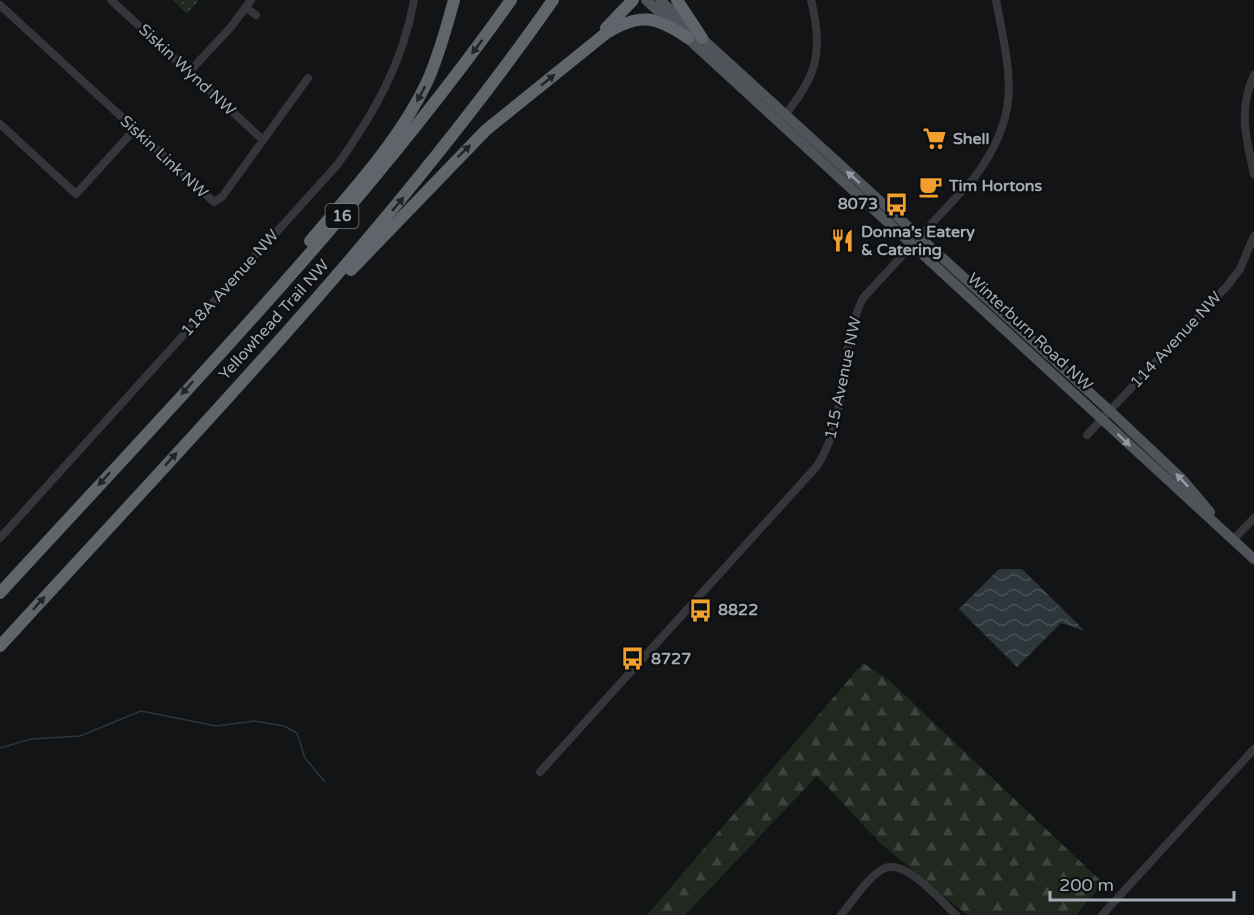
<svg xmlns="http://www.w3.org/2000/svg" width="1254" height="915" viewBox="0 0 1254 915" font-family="'Varela Round',sans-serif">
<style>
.forest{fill:url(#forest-firs)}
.park{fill:url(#park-dots)}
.water{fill:url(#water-waves)}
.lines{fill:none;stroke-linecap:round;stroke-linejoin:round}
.stream{stroke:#2c363b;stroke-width:1.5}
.minor{stroke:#34363a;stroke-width:8}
.major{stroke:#505359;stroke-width:10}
.highway{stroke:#60646b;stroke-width:12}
.oneway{fill:#222427}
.oneway2{fill:#949aa3}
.labels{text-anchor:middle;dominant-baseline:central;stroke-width:5;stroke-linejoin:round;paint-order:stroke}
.shield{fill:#0e0f10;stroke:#787d84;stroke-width:1.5}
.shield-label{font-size:15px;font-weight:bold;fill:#a5acb6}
.street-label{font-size:16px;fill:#a5acb6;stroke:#0e0f10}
.poi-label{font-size:16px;font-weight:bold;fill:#a5acb6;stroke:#0e0f10;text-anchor:start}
</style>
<defs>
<pattern id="forest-firs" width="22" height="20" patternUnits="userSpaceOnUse" patternTransform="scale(1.5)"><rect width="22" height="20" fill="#202820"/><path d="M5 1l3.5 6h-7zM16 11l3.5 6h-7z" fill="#3d443e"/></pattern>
<pattern id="park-dots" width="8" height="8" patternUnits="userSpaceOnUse" patternTransform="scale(1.5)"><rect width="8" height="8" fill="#202820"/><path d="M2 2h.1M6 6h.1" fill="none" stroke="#3d443e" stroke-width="1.8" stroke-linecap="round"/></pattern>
<pattern id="water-waves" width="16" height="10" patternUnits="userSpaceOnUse" patternTransform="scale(1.5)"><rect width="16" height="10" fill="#2c363b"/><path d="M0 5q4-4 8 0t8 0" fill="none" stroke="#485055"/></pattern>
</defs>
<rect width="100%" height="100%" fill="#131415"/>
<path class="forest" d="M863 663 889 680 1103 883 1076 915H967L881 844 817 776 685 915H647Z"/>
<path class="park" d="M172 0H199L187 14Z"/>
<path class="water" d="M999 569H1022L1085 631 1061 623 1017 667 959 609Z"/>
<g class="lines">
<path class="stream" d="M0 748 31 739 80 736 141 711 216 726 255 721 284 726 297 733 305 758 325 782"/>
<g class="minor">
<path d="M111 0 263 140"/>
<path d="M0 5 214 202 222 197 308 78"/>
<path d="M246 8 256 15"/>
<path d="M189 72 231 27 251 0"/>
<path d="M1254 75C1238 109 1246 139 1254 174"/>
<path d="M783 117C817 77 824 52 811 0"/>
<path d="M0 124 76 194 134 130"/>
<path d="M1087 435 1227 286 1240 269 1254 236"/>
<path d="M0 538 338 164C374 113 403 63 414 0"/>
<path d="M1233 540 1254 518"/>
<path d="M540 772 817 466C850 415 837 351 863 298L974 178C1023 113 1010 74 996 0"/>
<path d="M841 915C853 901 868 876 885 868 906 859 942 902 956 915"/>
<path d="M1102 915 1254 749"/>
</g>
<g class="major">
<path d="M646 0 1254 559"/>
<path d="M660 0 1110 411 1182 479 1210 512"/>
</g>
<g class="highway">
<path d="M677 0 702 38"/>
<path d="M606 28 633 0"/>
<path d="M310 241C352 191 399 141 427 82 439 56 446 28 454 0"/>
<path d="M351 270 486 130 605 34C639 12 656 16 688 38"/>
<path d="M0 593C176 401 360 213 511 0"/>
<path d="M0 646C191 437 390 233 553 0"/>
</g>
</g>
<defs><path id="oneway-solid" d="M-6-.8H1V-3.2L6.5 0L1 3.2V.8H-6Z" transform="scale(1.5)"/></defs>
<g class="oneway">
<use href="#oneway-solid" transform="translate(477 47) rotate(127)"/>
<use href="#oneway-solid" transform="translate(548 80) rotate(-39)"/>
<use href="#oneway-solid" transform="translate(421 94) rotate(118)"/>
<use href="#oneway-solid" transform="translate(464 151) rotate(-44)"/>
<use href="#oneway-solid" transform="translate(398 204) rotate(-50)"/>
<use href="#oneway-solid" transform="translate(187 388) rotate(132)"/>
<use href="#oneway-solid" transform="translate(171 459) rotate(-48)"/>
<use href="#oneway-solid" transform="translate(104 479) rotate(132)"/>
<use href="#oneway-solid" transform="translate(39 603) rotate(-48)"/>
</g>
<g class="oneway2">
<use href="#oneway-solid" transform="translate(853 177) rotate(-138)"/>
<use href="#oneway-solid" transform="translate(1124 440) rotate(44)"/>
<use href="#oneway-solid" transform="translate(1182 480) rotate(-133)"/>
</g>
<defs>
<symbol id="supermarket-bare" viewBox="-9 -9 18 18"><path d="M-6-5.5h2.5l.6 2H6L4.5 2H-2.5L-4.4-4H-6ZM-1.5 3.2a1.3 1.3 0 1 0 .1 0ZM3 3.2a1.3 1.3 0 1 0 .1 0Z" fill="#f39f2d" stroke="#0e0f10" stroke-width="2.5" paint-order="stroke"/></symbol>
<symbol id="cafe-bare" viewBox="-9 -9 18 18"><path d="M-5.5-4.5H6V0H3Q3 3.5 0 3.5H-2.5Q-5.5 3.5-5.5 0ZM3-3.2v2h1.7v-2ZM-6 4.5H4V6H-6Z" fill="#f39f2d" stroke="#0e0f10" stroke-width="2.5" paint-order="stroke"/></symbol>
<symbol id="bus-bare" viewBox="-9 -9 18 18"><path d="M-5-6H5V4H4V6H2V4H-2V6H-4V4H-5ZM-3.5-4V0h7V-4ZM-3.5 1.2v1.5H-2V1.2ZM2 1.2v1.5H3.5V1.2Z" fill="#f39f2d" stroke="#0e0f10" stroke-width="2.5" paint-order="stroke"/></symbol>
<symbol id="restaurant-bare" viewBox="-9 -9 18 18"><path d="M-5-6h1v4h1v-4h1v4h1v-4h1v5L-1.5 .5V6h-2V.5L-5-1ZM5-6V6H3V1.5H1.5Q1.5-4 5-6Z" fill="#f39f2d" stroke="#0e0f10" stroke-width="2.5" paint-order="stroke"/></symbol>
</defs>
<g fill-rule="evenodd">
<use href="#supermarket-bare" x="918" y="122" width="33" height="33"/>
<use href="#cafe-bare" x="914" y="170" width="33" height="33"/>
<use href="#bus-bare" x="880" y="188" width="33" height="33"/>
<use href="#restaurant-bare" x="826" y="224" width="33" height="33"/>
<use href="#bus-bare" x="684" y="594" width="33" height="33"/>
<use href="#bus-bare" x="616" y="642" width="33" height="33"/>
</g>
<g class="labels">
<rect class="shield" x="325.5" y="204" width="33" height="24" rx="4.5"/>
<g class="shield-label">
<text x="342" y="216">16</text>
</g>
<g class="street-label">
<text transform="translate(187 70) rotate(43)">Siskin Wynd NW</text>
<text transform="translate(164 157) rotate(43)">Siskin Link NW</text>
<text transform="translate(230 283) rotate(-48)">118A Avenue NW</text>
<text transform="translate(274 320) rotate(-48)">Yellowhead Trail NW</text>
<text transform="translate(1030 332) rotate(43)">Winterburn Road NW</text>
<text transform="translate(1176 340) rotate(-47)">114 Avenue NW</text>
<text transform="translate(843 378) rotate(-78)">115 Avenue NW</text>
</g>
<g class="poi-label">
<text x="953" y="139">Shell</text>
<text x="949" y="186">Tim Hortons</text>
<text x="878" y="204" text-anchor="end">8073</text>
<text x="861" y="232">Donna’s Eatery<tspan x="861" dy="18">&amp; Catering</tspan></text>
<text x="718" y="610">8822</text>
<text x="651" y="659">8727</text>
</g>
</g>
<path d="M1050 891v9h184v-9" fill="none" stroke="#a5acb6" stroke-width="3"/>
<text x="1059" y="891" font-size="18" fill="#a5acb6" stroke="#0e0f10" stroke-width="4.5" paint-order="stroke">200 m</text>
</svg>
